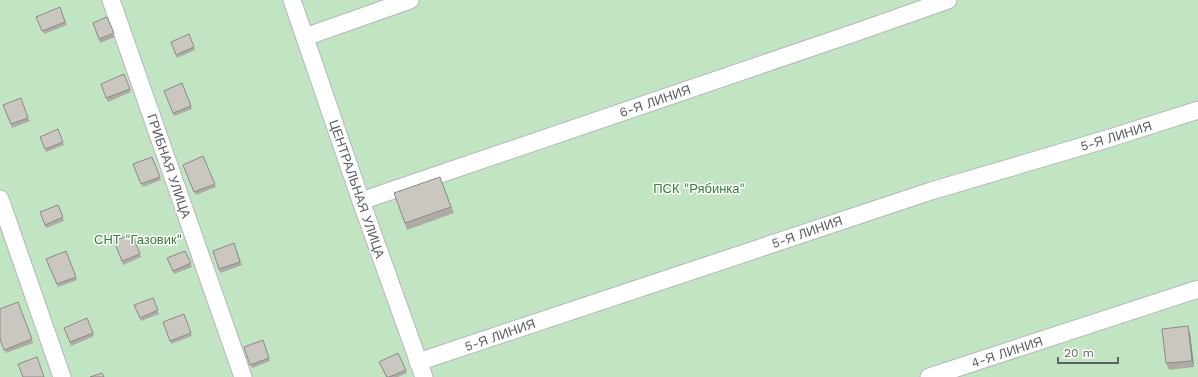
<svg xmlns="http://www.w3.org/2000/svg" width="1198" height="377" viewBox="0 0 1198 377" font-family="'Work Sans',sans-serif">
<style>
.garden{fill:#c1e5c2}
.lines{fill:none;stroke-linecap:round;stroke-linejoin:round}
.street-casing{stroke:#b5b7bb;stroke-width:19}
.street{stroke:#fff;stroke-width:17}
.wall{fill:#aeaba6}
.shaded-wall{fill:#8d8b87}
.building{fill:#cac7c1;stroke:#8d8b87}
.labels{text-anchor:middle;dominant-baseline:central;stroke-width:3;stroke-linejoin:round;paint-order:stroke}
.street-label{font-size:13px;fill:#5c6064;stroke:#fff}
.park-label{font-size:13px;fill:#36813c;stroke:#fff}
</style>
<rect width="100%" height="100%" fill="#eeece4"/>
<rect class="garden" x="0" y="0" width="1198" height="377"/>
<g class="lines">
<defs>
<g id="street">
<path d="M111 0 243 377"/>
<path d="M292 0 361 201 424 377"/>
<path d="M305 37 410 0"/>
<path d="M0 199 62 377"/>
<path d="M361 201 857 32 948 0"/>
<path d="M418 362 931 191 1107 139 1198 110"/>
<path d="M929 377 1198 289"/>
</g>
</defs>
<use href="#street" class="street-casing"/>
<use href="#street" class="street"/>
</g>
<g class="wall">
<path d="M60 7 67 25 44 34 36 17Z"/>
<path d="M107 17 115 37 100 43 93 23Z"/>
<path d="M189 34 195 50 177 58 171 42Z"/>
<path d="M182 83 192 109 174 116 164 91Z"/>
<path d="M101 84 130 89 131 92 108 102Z"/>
<path d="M3 105 28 118 30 121 12 128Z"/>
<path d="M58 129 64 145 46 152 40 137Z"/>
<path d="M203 156 216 187 196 195 183 165Z"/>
<path d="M152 157 161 180 143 187 133 164Z"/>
<path d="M440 177 454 213 407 230 394 193Z"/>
<path d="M58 205 64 221 46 228 40 212Z"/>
<path d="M132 234 141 257 123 265 114 241Z"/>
<path d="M234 243 242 265 220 273 213 251Z"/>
<path d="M66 251 77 280 58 287 46 259Z"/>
<path d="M185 251 192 267 174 274 167 258Z"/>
<path d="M153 298 159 314 141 321 134 305Z"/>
<path d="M184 314 192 336 171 344 163 322Z"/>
<path d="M64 328 93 333 94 336 71 346Z"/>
<path d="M1190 333 1194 367 1169 370 1166 363Z"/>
<path d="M0 339H32L33 343 6 353Z"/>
<path d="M263 340 270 361 252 368 244 347Z"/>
<path d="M379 362 406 370 407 373 398 377H386Z"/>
</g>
<path class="shaded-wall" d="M1188 326 1190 333 1194 367 1192 361Z"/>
<g class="building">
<path d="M60 7 65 22 42 31 36 17Z"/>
<path d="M107 17 114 33 99 39 93 23Z"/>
<path d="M189 34 194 47 176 55 171 42Z"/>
<path d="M124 74 130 89 106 98 101 84Z"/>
<path d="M182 83 191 106 173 113 164 91Z"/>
<path d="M21 98 28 118 11 124 3 105Z"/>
<path d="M58 129 63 142 45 149 40 137Z"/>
<path d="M203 156 215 184 194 192 183 165Z"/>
<path d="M152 157 160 177 141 184 133 164Z"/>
<path d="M440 177 451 207 405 223 394 193Z"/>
<path d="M58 205 63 217 45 225 40 212Z"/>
<path d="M132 234 140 254 122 261 114 241Z"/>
<path d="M234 243 240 262 219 269 213 251Z"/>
<path d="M66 251 76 277 57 284 46 259Z"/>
<path d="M185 251 191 263 173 271 167 258Z"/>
<path d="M153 298 158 310 140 318 134 305Z"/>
<path d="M18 302 32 339 4 350 0 339V309Z"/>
<path d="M184 314 191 333 170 341 163 322Z"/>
<path d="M87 318 93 333 70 342 64 328Z"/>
<path d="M1188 326 1192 361 1166 363 1162 329Z"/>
<path d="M263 340 269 358 250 365 244 347Z"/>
<path d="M398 353 406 370 389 377H387L379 362Z"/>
<path d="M37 357 44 377H23L18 364Z"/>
<path d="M102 373 104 377H90Z"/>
</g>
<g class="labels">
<g class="street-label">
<text transform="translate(655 101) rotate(-19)">6-Я ЛИНИЯ</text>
<text transform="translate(1116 136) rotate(-17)">5-Я ЛИНИЯ</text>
<text transform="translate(169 166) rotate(71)">ГРИБНАЯ УЛИЦА</text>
<text transform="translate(357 189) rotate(71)">ЦЕНТРАЛЬНАЯ УЛИЦА</text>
<text transform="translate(807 232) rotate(-19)">5-Я ЛИНИЯ</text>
<text transform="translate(500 335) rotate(-19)">5-Я ЛИНИЯ</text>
<text transform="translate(1007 352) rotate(-18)">4-Я ЛИНИЯ</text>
</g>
<g class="park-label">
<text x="699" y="188">ПСК "Рябинка"</text>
<text x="138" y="239">СНТ "Газовик"</text>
</g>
</g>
<path d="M1058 357v6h60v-6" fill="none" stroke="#5c6064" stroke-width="2"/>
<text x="1064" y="357" font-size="12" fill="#5c6064" stroke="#ffffff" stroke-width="3" paint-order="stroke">20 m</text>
</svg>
